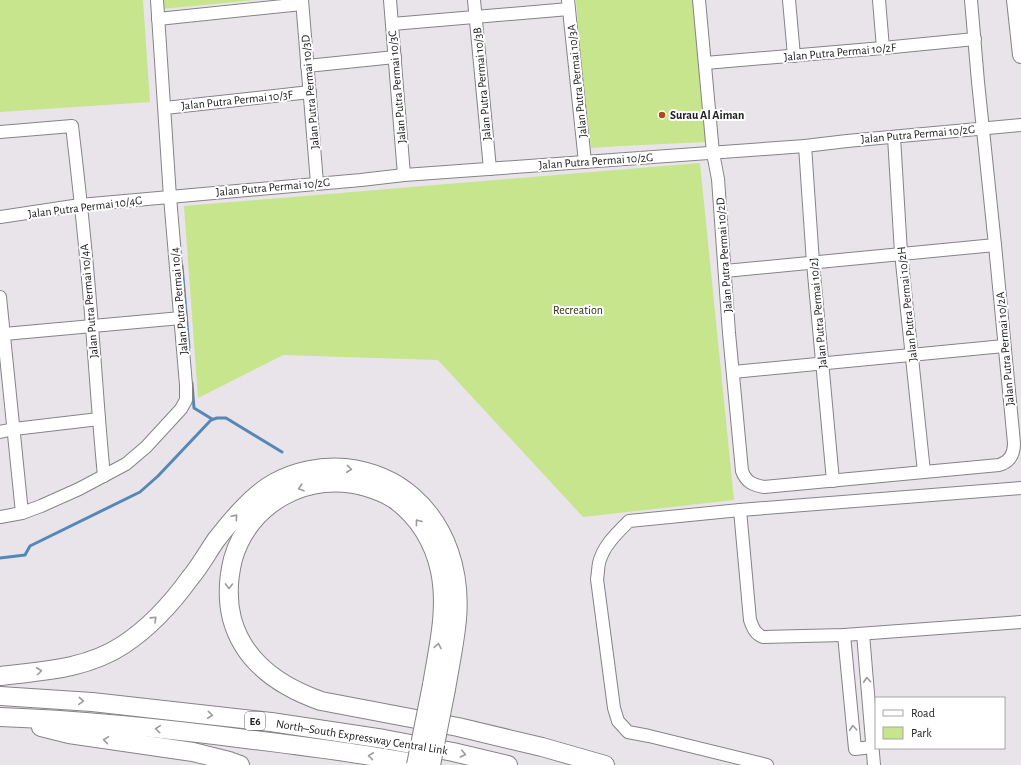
<svg xmlns="http://www.w3.org/2000/svg" width="1021" height="765" viewBox="0 0 1021 765" font-family="'Alegreya Sans',sans-serif">
<style>
.green{fill:#c6e58c}
.lines{fill:none;stroke-linecap:round;stroke-linejoin:round}
.stream{stroke:#5688b7;stroke-width:3}
.minor-casing{stroke:#868388;stroke-width:14}
.major-casing{stroke:#868388;stroke-width:18}
.highway-casing{stroke:#868388;stroke-width:20}
.minor{stroke:#fff;stroke-width:12}
.major{stroke:#fff;stroke-width:16}
.highway{stroke:#fff;stroke-width:18}
.highway-bridge-casing{stroke:#868388;stroke-width:20;stroke-linecap:butt}
.highway-bridge{stroke:#fff;stroke-width:18}
.oneway{stroke:#9b9b9c}
.poi-dot{fill:#af4d12;stroke:#fff;stroke-width:1.5}
.labels{text-anchor:middle;dominant-baseline:central;stroke-width:4;stroke-linejoin:round;paint-order:stroke}
.shield{fill:#fff;stroke:#646364;stroke-width:1}
.shield-label{font-size:11px;font-weight:bold;fill:#212022}
.street-label{font-size:12px;fill:#212022;stroke:#fff}
.poi-label{font-size:12px;font-weight:bold;fill:#212022;stroke:#fff;text-anchor:start}
.park-label{font-size:12px;fill:#28340e;stroke:#fff}
</style>
<rect width="100%" height="100%" fill="#e8e4ea"/>
<g class="green">
<path d="M0 0H143L150 102 0 112Z"/>
<path d="M161 0H257L161 9Z"/>
<path d="M576 0H694L706 142 621 146 591 148 581 62Z"/>
<path d="M700 163 734 500 583 517 438 360 283 355 198 398 184 206Z"/>
</g>
<g class="lines">
<g class="stream">
<path d="M182 266 189 348"/>
<path d="M192 383 194 408 212 419"/>
<path d="M0 558 25 555 30 546 140 492 158 476 211 420 217 418H226L282 452"/>
</g>
<defs>
<g id="minor">
<path d="M302 0 317 183"/>
<path d="M390 0 404 175"/>
<path d="M474 0 490 169"/>
<path d="M568 0 585 162"/>
<path d="M699 0 713 153 718 179 729 333 742 471C746 482 753 485 764 487L924 472 999 465C1010 462 1014 454 1014 443L995 245 978 82 971 0"/>
<path d="M789 0 794 56"/>
<path d="M879 0 883 48"/>
<path d="M158 19 302 4"/>
<path d="M392 24 569 9"/>
<path d="M705 63 883 48 975 39"/>
<path d="M307 66 395 57"/>
<path d="M165 108 310 92"/>
<path d="M0 132 72 126C80 193 87 260 92 327 96 376 99 426 104 476"/>
<path d="M894 137 901 253 924 472"/>
<path d="M805 146 813 263 833 481"/>
<path d="M0 217 80 205 361 180 404 175 446 172 805 146 847 141 1021 125"/>
<path d="M725 271 995 245"/>
<path d="M0 297 22 513"/>
<path d="M4 334 181 318"/>
<path d="M733 372 1004 346"/>
<path d="M0 432 14 429 99 419"/>
<path d="M740 510 750 620C753 628 755 634 763 637L844 635 1021 622"/>
<path d="M0 517 22 513 41 506 79 489 126 464 146 447 181 409 186 400V385L170 197 157 0"/>
<path d="M863 634 874 765"/>
<path d="M844 635 855 749 872 747"/>
<path d="M767 765 649 736 628 732 618 721 614 708 597 579C598 574 598 568 599 563 603 546 617 533 629 521L740 510 1021 488"/>
</g>
<path id="major" d="M1015 0 1021 55"/>
<g id="highway">
<path d="M0 676C42 671 87 669 123 645 149 628 172 603 190 578 200 566 207 553 216 540 231 521 252 495 274 483 295 471 321 466 345 468 371 471 393 479 413 497 447 527 461 573 457 619 455 642 450 665 446 689"/>
<path d="M432 685C438 648 448 609 440 571 434 542 418 516 394 499 386 494 376 490 366 487 310 470 249 502 233 559 228 579 227 599 232 619 244 663 281 687 321 701L458 727 542 747 605 765"/>
<path d="M0 696 92 702 271 722 384 739 453 752 508 765"/>
<path d="M0 717C85 720 170 729 254 740 311 747 367 754 423 765"/>
<path d="M41 727 69 734 193 752 229 761 240 765"/>
</g>
</defs>
<use href="#minor" class="minor-casing"/>
<use href="#major" class="major-casing"/>
<use href="#highway" class="highway-casing"/>
<use href="#minor" class="minor"/>
<use href="#major" class="major"/>
<use href="#highway" class="highway"/>
<defs>
<g id="highway-bridge">
<path d="M416 765 432 685"/>
<path d="M431 765 446 689"/>
</g>
</defs>
<use href="#highway-bridge" class="highway-bridge-casing"/>
<use href="#highway-bridge" class="highway-bridge"/>
</g>
<defs><path id="oneway-chevron" d="M-2-3.5L2.5 0L-2 3.5" fill="none" stroke-width="1.6" stroke-linecap="round" stroke-linejoin="round"/></defs>
<g class="oneway">
<use href="#oneway-chevron" transform="translate(349 469) rotate(6)"/>
<use href="#oneway-chevron" transform="translate(301 488) rotate(162)"/>
<use href="#oneway-chevron" transform="translate(235 517) rotate(-49)"/>
<use href="#oneway-chevron" transform="translate(418 522) rotate(-127)"/>
<use href="#oneway-chevron" transform="translate(229 586) rotate(91)"/>
<use href="#oneway-chevron" transform="translate(154 619) rotate(-44)"/>
<use href="#oneway-chevron" transform="translate(438 646) rotate(-80)"/>
<use href="#oneway-chevron" transform="translate(39 671) rotate(-7)"/>
<use href="#oneway-chevron" transform="translate(867 680) rotate(-95)"/>
<use href="#oneway-chevron" transform="translate(81 701) rotate(4)"/>
<use href="#oneway-chevron" transform="translate(210 715) rotate(6)"/>
<use href="#oneway-chevron" transform="translate(853 728) rotate(-95)"/>
<use href="#oneway-chevron" transform="translate(158 729) rotate(-175)"/>
<use href="#oneway-chevron" transform="translate(106 740) rotate(-172)"/>
<use href="#oneway-chevron" transform="translate(463 754) rotate(13)"/>
<use href="#oneway-chevron" transform="translate(371 756) rotate(-172)"/>
</g>
<circle class="poi-dot" cx="662" cy="115" r="4"/>
<g class="labels">
<rect class="shield" x="245" y="712" width="20" height="18" rx="3"/>
<g class="shield-label">
<text x="255" y="721">E6</text>
</g>
<g class="street-label">
<text transform="translate(840 52) rotate(-5)">Jalan Putra Permai 10/2F</text>
<text transform="translate(577 81) rotate(-96)">Jalan Putra Permai 10/3A</text>
<text transform="translate(482 84) rotate(-95)">Jalan Putra Permai 10/3B</text>
<text transform="translate(397 87) rotate(-95)">Jalan Putra Permai 10/3C</text>
<text transform="translate(310 92) rotate(-95)">Jalan Putra Permai 10/3D</text>
<text transform="translate(237 100) rotate(-6)">Jalan Putra Permai 10/3F</text>
<text transform="translate(918 134) rotate(-5)">Jalan Putra Permai 10/2G</text>
<text transform="translate(596 161) rotate(-4)">Jalan Putra Permai 10/2G</text>
<text transform="translate(273 187) rotate(-5)">Jalan Putra Permai 10/2G</text>
<text transform="translate(85 207) rotate(-7)">Jalan Putra Permai 10/4G</text>
<text transform="translate(724 255) rotate(-94)">Jalan Putra Permai 10/2D</text>
<text transform="translate(89 301) rotate(-95)">Jalan Putra Permai 10/4A</text>
<text transform="translate(179 301) rotate(-95)">Jalan Putra Permai 10/4</text>
<text transform="translate(907 304) rotate(-96)">Jalan Putra Permai 10/2H</text>
<text transform="translate(818 313) rotate(-95)">Jalan Putra Permai 10/2J</text>
<text transform="translate(1005 349) rotate(-95)">Jalan Putra Permai 10/2A</text>
<text transform="translate(362 737) rotate(9)">North–South Expressway Central Link</text>
</g>
<g class="poi-label">
<text x="670" y="115">Surau Al Aiman</text>
</g>
<g class="park-label">
<text x="578" y="310">Recreation</text>
</g>
</g>
<rect x="875" y="697" width="130" height="52" fill="#ffffff" stroke="#a6a6a7"/>
<rect x="883" y="710" width="20" height="6" fill="#ffffff" stroke="#a6a6a7"/>
<text x="911" y="717" font-size="12" fill="#212022">Road</text>
<rect x="883" y="727" width="20" height="12" fill="#c6e58c" stroke="#a6a6a7"/>
<text x="911" y="737" font-size="12" fill="#212022">Park</text>
</svg>
